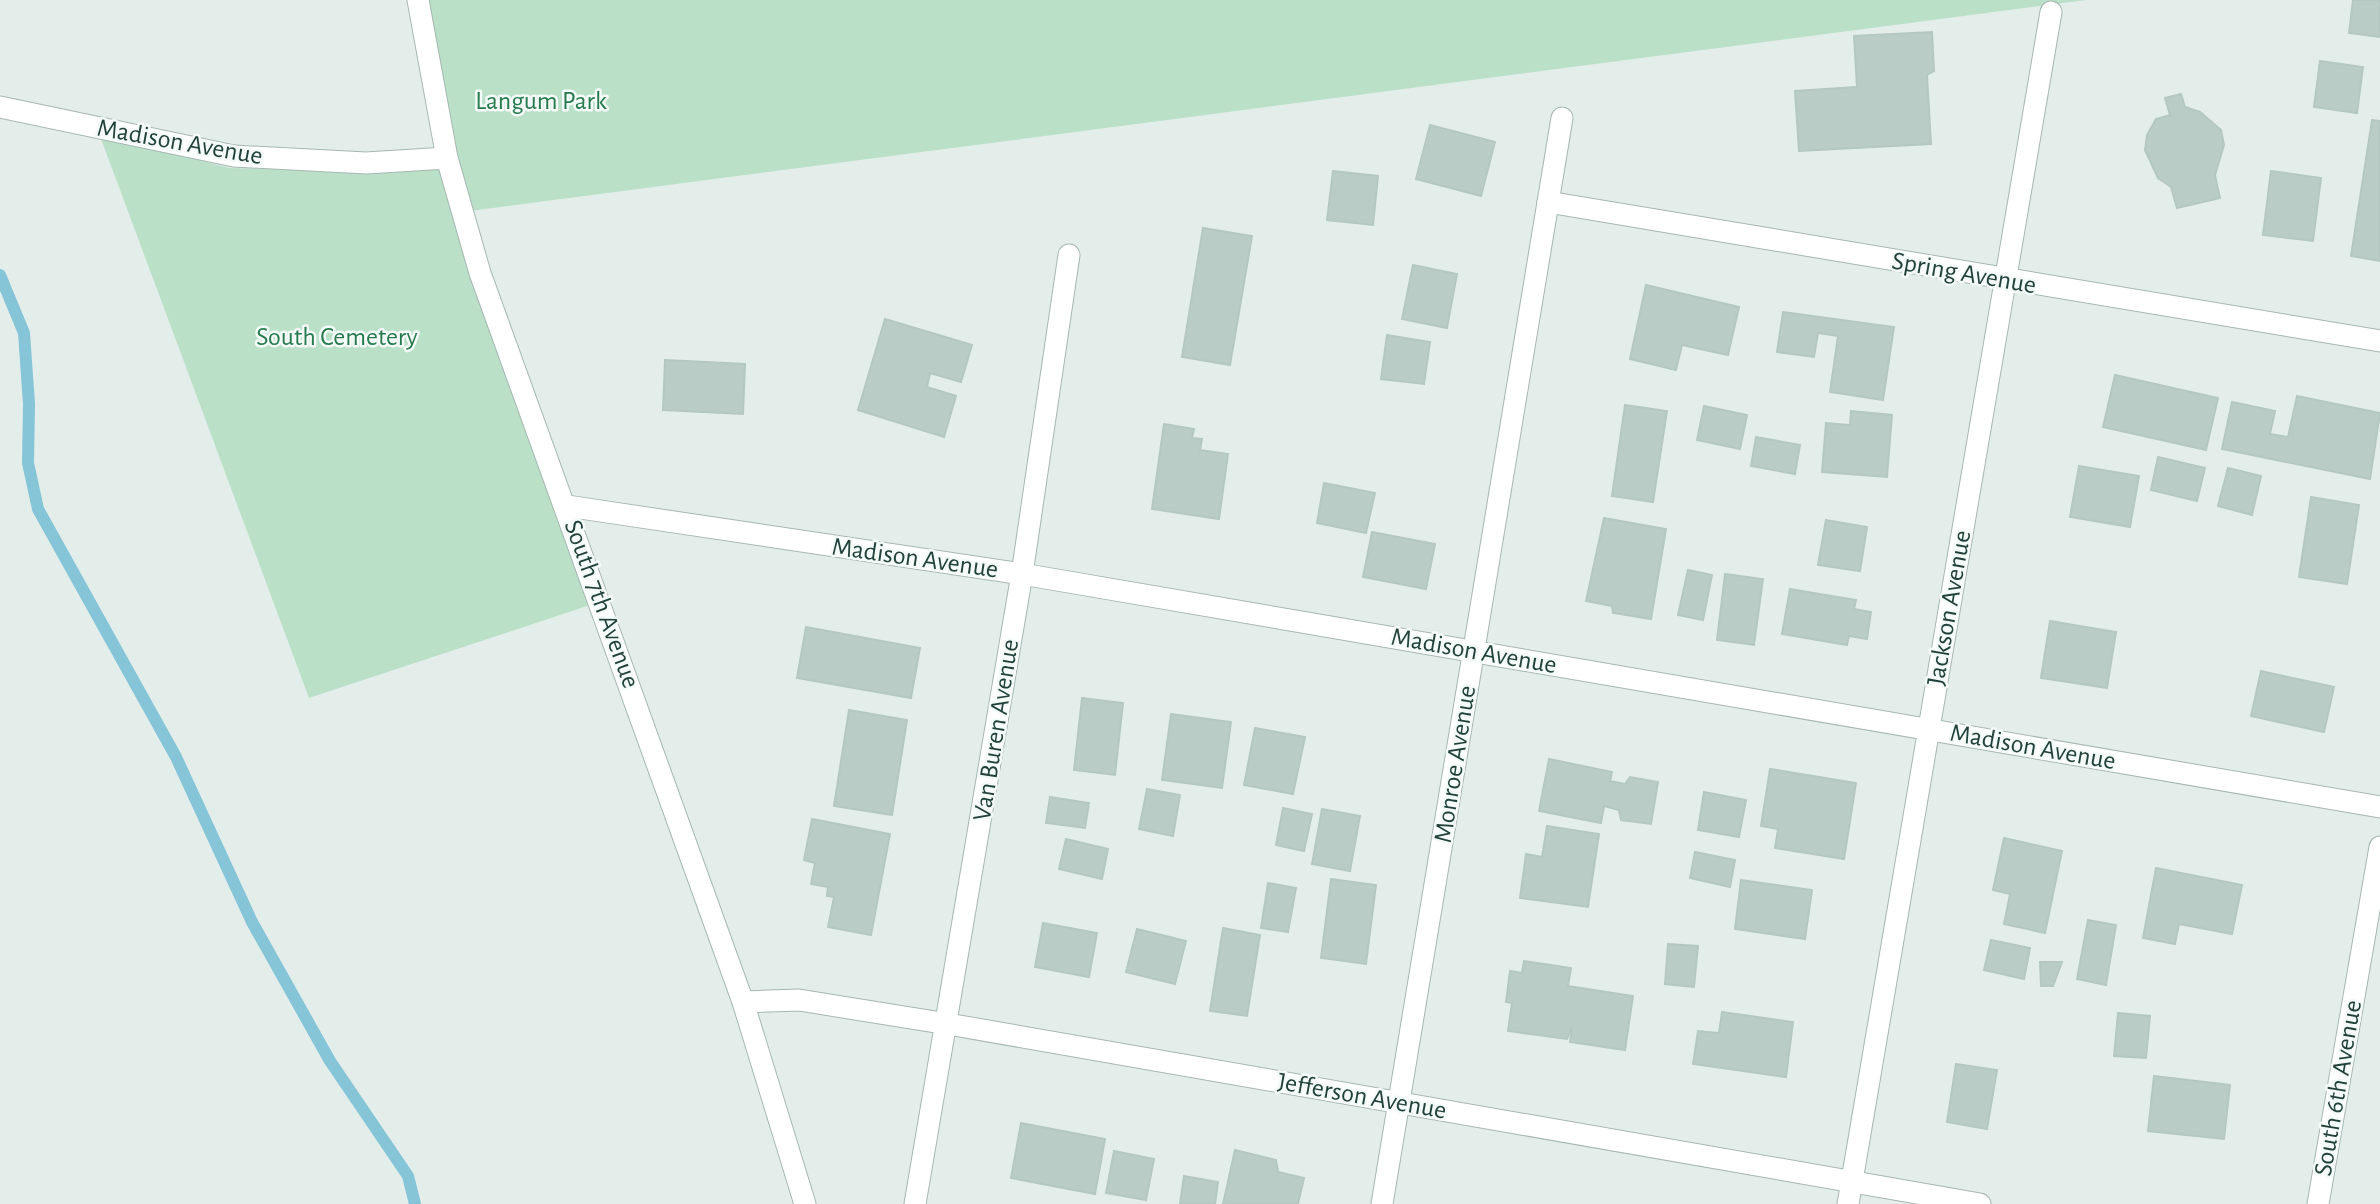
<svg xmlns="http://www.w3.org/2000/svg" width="2380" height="1204" viewBox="0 0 2380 1204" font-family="'Alegreya Sans',sans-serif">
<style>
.green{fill:#bae0c8}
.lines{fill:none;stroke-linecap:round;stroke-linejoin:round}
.stream{stroke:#86c4d7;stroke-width:12}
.building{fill:#baccc6;stroke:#b4c8c1;stroke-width:2}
.minor-casing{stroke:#a5b7b2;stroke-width:23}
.minor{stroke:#fff;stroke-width:21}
.labels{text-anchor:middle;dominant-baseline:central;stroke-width:5;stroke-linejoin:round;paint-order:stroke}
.park-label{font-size:26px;fill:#277b4f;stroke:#f4faf7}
.street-label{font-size:26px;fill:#21413b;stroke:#f4faf7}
</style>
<rect width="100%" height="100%" fill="#e3eeea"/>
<g class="green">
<path d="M415 0H2086L462 212Z"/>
<path d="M100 136 230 168 372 172 440 168 590 605 309 698Z"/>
</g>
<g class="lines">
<path class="stream" d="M0 275 24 333 29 404 28 463 38 509 176 757 252 922 330 1061 408 1176 415 1204"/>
</g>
<g class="building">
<path d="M2353 0H2380V37L2349 33Z"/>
<path d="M1932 32 1934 71 1927 75 1931 144 1799 151 1795 91 1857 87 1854 36Z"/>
<path d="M2320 61 2363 67 2357 113 2314 107Z"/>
<path d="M2181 94 2185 107 2200 112 2221 130 2224 145 2215 175 2220 198 2177 208 2171 187 2158 178 2145 150 2147 135 2156 119 2170 115 2165 98Z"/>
<path d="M2372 120 2380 121V261L2351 256Z"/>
<path d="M1430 125 1495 142 1481 196 1416 179Z"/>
<path d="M1333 171 1378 176 1373 225 1327 220Z"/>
<path d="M2271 171 2321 178 2313 241 2263 235Z"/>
<path d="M1203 228 1252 236 1230 365 1182 357Z"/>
<path d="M1413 265 1457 274 1447 328 1402 319Z"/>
<path d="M1646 285 1739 307 1728 355 1682 345 1676 370 1630 359Z"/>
<path d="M1783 312 1894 327 1883 400 1830 392 1838 336 1818 333 1814 357 1777 352Z"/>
<path d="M885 319 972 345 961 382 930 373 927 387 956 396 944 437 858 410Z"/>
<path d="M1387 335 1430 342 1424 384 1381 379Z"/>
<path d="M665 360 745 364 743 414 663 410Z"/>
<path d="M2115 375 2218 398 2206 450 2103 427Z"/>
<path d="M2297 396 2380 413 2370 479 2222 449 2232 402 2275 411 2270 434 2288 437Z"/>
<path d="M1625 405 1667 411 1653 502 1612 496Z"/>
<path d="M1704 406 1747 415 1740 449 1697 440Z"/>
<path d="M1851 411 1892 415 1887 477 1822 472 1826 423 1850 425Z"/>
<path d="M1164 424 1194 429 1192 438 1202 439 1200 450 1228 454 1219 519 1152 509Z"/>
<path d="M1756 437 1800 445 1795 474 1751 466Z"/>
<path d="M2158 457 2205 468 2197 501 2151 490Z"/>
<path d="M2079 466 2139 476 2130 527 2070 517Z"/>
<path d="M2228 468 2261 476 2252 515 2218 506Z"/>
<path d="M1324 483 1375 493 1366 533 1317 523Z"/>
<path d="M2311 497 2359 505 2347 584 2299 577Z"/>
<path d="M1604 518 1666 529 1651 619 1613 613 1612 606 1586 601Z"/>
<path d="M1826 520 1867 527 1860 571 1818 565Z"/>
<path d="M1372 532 1435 544 1426 589 1363 577Z"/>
<path d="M1688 570 1712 575 1703 620 1678 615Z"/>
<path d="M1725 574 1763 579 1754 645 1717 640Z"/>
<path d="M1790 589 1856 600 1854 609 1871 612 1867 639 1849 636 1847 645 1782 634Z"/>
<path d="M2050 621 2116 632 2107 688 2041 678Z"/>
<path d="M806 627 920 648 911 698 797 678Z"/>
<path d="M2261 671 2334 687 2324 732 2251 716Z"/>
<path d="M1082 698 1123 703 1115 775 1074 770Z"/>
<path d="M849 710 907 720 892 815 834 806Z"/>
<path d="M1171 714 1231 722 1222 788 1162 780Z"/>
<path d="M1255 728 1305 737 1293 794 1244 785Z"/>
<path d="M1549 759 1612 772 1610 781 1625 784 1630 777 1658 782 1651 824 1621 820 1619 810 1604 806 1601 823 1539 811Z"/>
<path d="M1770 769 1856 783 1844 859 1775 848 1778 829 1761 826Z"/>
<path d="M1147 789 1180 795 1173 836 1139 829Z"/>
<path d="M1704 792 1746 800 1739 837 1698 830Z"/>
<path d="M1050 797 1089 803 1085 828 1046 823Z"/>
<path d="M1283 808 1312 814 1304 851 1276 845Z"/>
<path d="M1322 809 1360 816 1350 871 1312 864Z"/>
<path d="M812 819 890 834 871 935 828 927 834 897 827 896 828 887 811 884 815 863 804 860Z"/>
<path d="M1547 826 1599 834 1588 907 1520 898 1526 854 1542 857Z"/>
<path d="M2004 838 2062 851 2045 933 2004 924 2010 894 1993 890Z"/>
<path d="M1066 839 1108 849 1102 879 1059 869Z"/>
<path d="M1695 852 1735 860 1730 887 1690 878Z"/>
<path d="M2156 868 2242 885 2232 934 2179 924 2175 944 2143 938Z"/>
<path d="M1331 879 1376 885 1366 964 1321 958Z"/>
<path d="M1741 880 1812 890 1805 939 1735 929Z"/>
<path d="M1268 883 1296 888 1288 932 1261 928Z"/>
<path d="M2088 920 2116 925 2106 985 2077 979Z"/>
<path d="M1043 923 1097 933 1089 977 1035 967Z"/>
<path d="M1223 928 1260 935 1247 1016 1210 1011Z"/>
<path d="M1137 929 1186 941 1175 984 1126 972Z"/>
<path d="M1991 940 2030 948 2024 979 1984 970Z"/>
<path d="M1668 944 1698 946 1694 987 1665 984Z"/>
<path d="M1524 961 1571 968 1568 986 1633 996 1625 1050 1570 1042 1572 1028 1567 1039 1508 1031 1512 1003 1506 1002 1510 971 1522 973Z"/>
<path d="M2040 962H2062L2053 986H2041Z"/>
<path d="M1722 1012 1793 1022 1786 1077 1693 1064 1698 1031 1719 1033Z"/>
<path d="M2118 1013 2150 1016 2146 1058 2114 1056Z"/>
<path d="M1956 1064 1997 1070 1987 1129 1947 1122Z"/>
<path d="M2154 1076 2230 1085 2224 1139 2148 1131Z"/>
<path d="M1021 1123 1105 1139 1095 1194 1011 1178Z"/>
<path d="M1235 1150 1276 1160 1278 1172 1304 1178 1298 1204H1223Z"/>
<path d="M1114 1151 1154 1159 1146 1200 1106 1193Z"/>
<path d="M1184 1176 1218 1182 1215 1204H1180Z"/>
</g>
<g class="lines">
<defs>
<g id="minor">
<path d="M418 0 447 158 480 273 743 1002 805 1204"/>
<path d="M0 107 234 156 366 163 447 158"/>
<path d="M1548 202 2380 341"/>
<path d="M567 506 1022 574 2380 807"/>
<path d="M743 1002 799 1000 948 1024 1980 1204"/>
<path d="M915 1204 1022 574 1069 255"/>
<path d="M1382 1204 1562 118"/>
<path d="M1848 1204 2051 12"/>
<path d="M2318 1204 2380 847"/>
</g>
</defs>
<use href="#minor" class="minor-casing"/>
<use href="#minor" class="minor"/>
</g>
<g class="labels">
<g class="park-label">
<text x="541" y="101">Langum Park</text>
<text x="337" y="337">South Cemetery</text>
</g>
<g class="street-label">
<text transform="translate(180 142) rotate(10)">Madison Avenue</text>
<text transform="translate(1964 273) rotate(10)">Spring Avenue</text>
<text transform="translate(915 558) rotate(8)">Madison Avenue</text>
<text transform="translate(602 604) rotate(70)">South 7th Avenue</text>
<text transform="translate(1949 608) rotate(-80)">Jackson Avenue</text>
<text transform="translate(1474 651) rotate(10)">Madison Avenue</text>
<text transform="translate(996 730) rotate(-81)">Van Buren Avenue</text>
<text transform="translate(2033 747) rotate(10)">Madison Avenue</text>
<text transform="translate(1455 764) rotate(-81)">Monroe Avenue</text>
<text transform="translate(2338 1088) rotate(-80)">South 6th Avenue</text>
<text transform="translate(1362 1096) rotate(10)">Jefferson Avenue</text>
</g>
</g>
</svg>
